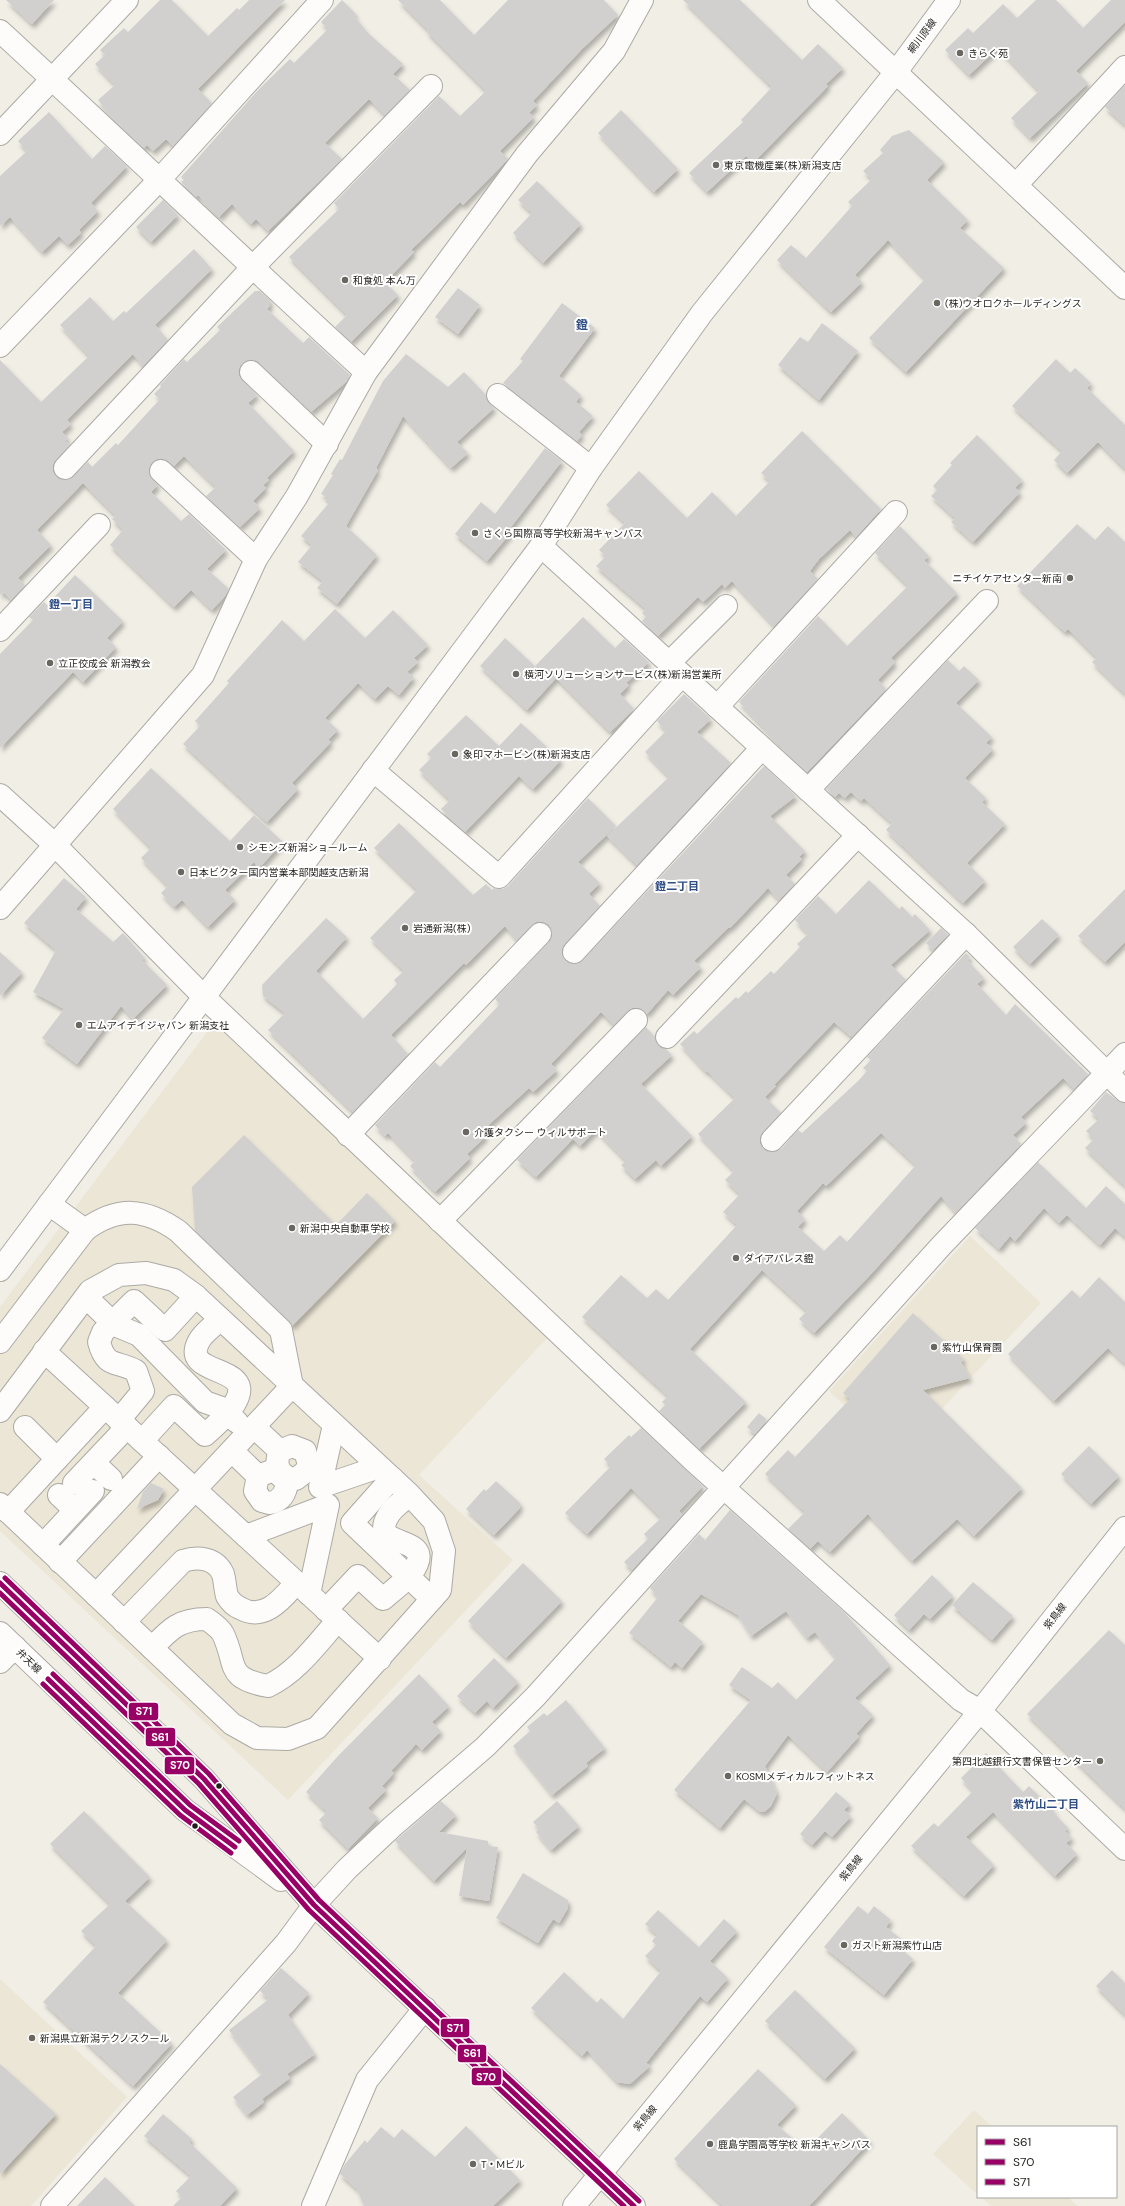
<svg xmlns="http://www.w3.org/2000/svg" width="1125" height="2206" viewBox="0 0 1125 2206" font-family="'DM Sans','Noto Sans JP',sans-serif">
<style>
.built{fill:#ece6d6}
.building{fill:#d1d0cf;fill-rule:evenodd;filter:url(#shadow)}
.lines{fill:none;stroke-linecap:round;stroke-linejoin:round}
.minor-casing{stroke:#acaaa4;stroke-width:24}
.minor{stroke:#fdfcfb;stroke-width:22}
.bus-1-casing{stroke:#fff;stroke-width:8}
.bus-2-casing{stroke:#fff;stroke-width:8}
.bus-3-casing{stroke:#fff;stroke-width:8}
.bus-1{stroke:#906;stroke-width:5}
.bus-2{stroke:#906;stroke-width:5}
.bus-3{stroke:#906;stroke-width:5}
.poi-dot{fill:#6a6761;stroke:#fff;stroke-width:1.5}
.bus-dot{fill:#211f1a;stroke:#fff;stroke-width:1.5}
.labels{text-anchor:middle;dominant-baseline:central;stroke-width:4;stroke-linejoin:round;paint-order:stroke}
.street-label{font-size:10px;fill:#211f1a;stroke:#fff}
.poi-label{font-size:10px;fill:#211f1a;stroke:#fff;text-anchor:start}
.neighbourhood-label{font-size:11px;font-weight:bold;fill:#2d4c84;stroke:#fff}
.quarter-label{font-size:12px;font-weight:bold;fill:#2d4c84;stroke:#fff}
.line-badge{stroke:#fff;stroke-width:1.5}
.badge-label{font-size:11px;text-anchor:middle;font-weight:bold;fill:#fff}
</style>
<defs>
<filter id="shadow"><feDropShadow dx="2.5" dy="4.5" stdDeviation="2" flood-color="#0004"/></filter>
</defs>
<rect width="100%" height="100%" fill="#f1eee6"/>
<g class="built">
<path d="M216 1020 549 1336 419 1475 513 1560 288 1800 0 1531V1307Z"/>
<path d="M970 1236 1041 1303 898 1456 829 1391Z"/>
<path d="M0 1979 127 2097 31 2206H0Z"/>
<path d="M974 2110 993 2127H978V2195L933 2154Z"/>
<path d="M981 2197H1068L1078 2206H991Z"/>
</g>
<g class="building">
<path d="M6 0H54L32 24Z"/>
<path d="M160 0H172L208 36 237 8 239 10 249 0H285L198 89 212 103 173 146 166 139 153 151 147 145 144 148 122 128 98 100 115 85 95 64 105 55 100 50 124 28 128 32Z"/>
<path d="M342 0 356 14 354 16 368 33 403 64 393 74 410 90 385 115 369 99 325 143 342 159 268 231 256 219 251 224 232 204 219 217 198 195 196 197 181 182 184 180 181 177 258 90 290 59 294 63 328 29 321 22Z"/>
<path d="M398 0H440L474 35 508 0H604L618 15 582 49 533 101 537 105 529 113 534 117 500 151 508 159 463 205 460 202 411 250 414 252 385 282 398 295 351 342 335 327 347 315 289 257 339 209 334 203 439 96 460 116 486 91 427 32 428 30Z"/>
<path d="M683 0H740L802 60 818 44 843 68 826 84 828 86 753 163 746 156 707 192 689 173 743 122 741 120 772 87Z"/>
<path d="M1036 0H1056L1083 28 1111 0H1125V22L1076 71 1088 83 1030 138 1011 118 1039 91 998 48 969 75 945 50 968 28 973 33 1003 4 1017 18Z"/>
<path d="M1125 85V125L1105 107Z"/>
<path d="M621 110 678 169 654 192 598 133Z"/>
<path d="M49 112 92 159 105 146 127 166 91 203 98 211 79 230 81 233 68 245 59 236 42 252 10 217 0 226V176L27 151 18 141Z"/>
<path d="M909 130 944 162 927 180 968 220 960 228 1004 268 906 372 869 338 925 279 888 240 855 275 862 282 831 312 777 260 791 245 806 258 852 206 848 202 872 179 863 171 883 153 880 150 892 136Z"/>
<path d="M537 181 581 224 543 263 513 233 532 213 518 200Z"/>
<path d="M163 200 178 215 151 242 136 227Z"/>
<path d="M194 249 212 269 155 325 168 340 143 366 133 354 67 420 71 424 62 432 68 438 65 441 70 445 53 465V472L57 477 63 480H69L88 462 92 467 116 443 118 445 160 399 154 394 161 387 160 385 184 359 187 362 220 330 217 327 255 291H260L270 300V306L267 309 303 343 309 337 350 375 346 382 311 412 259 363 248 360 242 364 239 369V376L257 395 248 403 294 451 267 478 269 480 263 485 266 488 253 501 260 508 240 527 206 496 216 487 184 456 174 466 163 459H157L152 463 149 474 158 485 151 492 181 521 189 514 226 550 207 569 229 589 225 596 212 610 191 590 174 607 110 545 123 530 112 519 116 516 83 483 37 530 51 545 18 578 25 585 11 600 3 592 0 595V360L41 402 89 356 60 325 90 297 113 321 124 311 126 313Z"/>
<path d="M458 288 480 305 458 334 435 317Z"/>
<path d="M562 303 595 328 559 376 581 395 576 402 593 416 579 432 582 435 577 441 503 383 523 361 520 359Z"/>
<path d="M822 323 858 351 819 400 778 365 800 337 808 342Z"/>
<path d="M406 354 448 387 464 372 486 395 487 400 494 408 457 442 468 453 451 468 403 416 376 468 378 470 346 526 377 555 337 604 317 588 323 581 298 562 312 545 301 536 328 504 325 502 328 498 321 494 333 475 331 474 340 459 342 460 383 381Z"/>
<path d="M1056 359 1070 373 1075 368 1091 383 1087 388 1125 425V469L1098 442 1067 473 1054 460 1062 451 1012 406Z"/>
<path d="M802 431 881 509 856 537 850 530 819 559 810 571 818 579 774 626 732 581 725 588 722 584 703 602 698 597 658 636 642 621 646 617 642 613 646 609 596 566 606 556 599 550 625 523 606 505 639 471 687 518 712 492 736 516 770 481 761 473Z"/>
<path d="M977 435 1022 480 1015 488 1020 492 973 542 951 522 955 518 931 496 937 490 933 486 952 465 950 463Z"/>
<path d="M545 448 562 461 511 527 514 529 487 561 455 534 481 502 495 514Z"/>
<path d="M1077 524 1095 540 1108 526 1125 542V694L1092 662 1097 658 1068 629 1065 632 1017 586Z"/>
<path d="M900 526 929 556 924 560 957 593 891 658 895 662 878 680 886 689 807 772 782 749 783 748 739 702 818 616 847 646 908 586 875 553Z"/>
<path d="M75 575 123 621 107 638 116 647 83 682 73 672 0 748V654L33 620 29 617 44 602 47 605Z"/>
<path d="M335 609 365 638 393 610 428 645 414 658 418 662 407 672 414 677 399 695 388 686 375 699 358 683 325 718 338 730 328 740 331 742 292 783 298 789 267 822 183 744 200 726 195 721 229 683 227 681 282 620 304 641Z"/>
<path d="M583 617 615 648 624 639 649 662 626 683 629 685 620 694 634 709 610 732 556 678 527 710 480 666 505 638 535 666Z"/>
<path d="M948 660 959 671 964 666 979 680 956 703 992 737 986 743 993 749 965 778 986 798 982 802 1005 824 967 863 985 881 963 903 886 830 892 823 864 798 861 801 851 792 845 798 839 793 835 797 826 789Z"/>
<path d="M684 694 711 719 697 732 731 763 637 865 607 836 669 777 645 752 666 731 657 721Z"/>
<path d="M466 715 499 746 521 723 561 760 533 789 519 776 465 832 441 809 450 800 419 770 431 758 427 754Z"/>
<path d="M764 766 796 796 770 816 805 851 799 857 802 859 786 875 795 884 779 900 768 888 730 928 729 927 694 961 701 967 673 995 668 990 647 1014 639 1008H632L614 1025 601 1012 551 1064 557 1070 533 1092 529 1088 481 1132 486 1136 467 1154 470 1158 435 1192 410 1166 415 1161 388 1133 385 1136 375 1125 435 1062 440 1067 500 1004 495 999 549 942 552 931 549 925 543 922H536L517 940 505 926 466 965 464 963 391 1035 408 1054 353 1112 268 1030 285 1013 263 996 262 985 326 918 347 937 316 971 363 1019 397 984 394 980 404 971 370 938 417 890 374 848 399 823 473 895 486 884 492 890 494 888 503 889 508 886 588 798 616 826 578 862 600 883 589 894 600 906 562 949V955L565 961 571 964H577L583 960Z"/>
<path d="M151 768 230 841 254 815 283 842 259 868 254 862 225 890 235 900 208 927 182 900 174 907 161 893 168 886 141 858 151 848 113 809Z"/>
<path d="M64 878 86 897 76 909 113 942 123 933 144 957 142 960 167 985 133 1019 121 1006 77 1064 42 1038 64 1009 33 992 56 950 24 923Z"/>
<path d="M869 880 899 909 902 906 912 917 915 914 930 930 891 965 906 980 852 1037 834 1022 774 1085 776 1086 765 1097 781 1113 760 1137V1144L764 1149 770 1152 781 1149 798 1130 802 1133 858 1081 867 1071 863 1068 871 1060 867 1057 966 953 970 957 967 960 984 978 977 984 1006 1015 1015 1004 1088 1074 1074 1089 1063 1078 1021 1117 1026 1123 1013 1135 1021 1144 956 1213 941 1196 872 1273 814 1333 799 1319 807 1311 762 1270 690 1349 746 1402 699 1449 659 1411 665 1405 662 1402 668 1396 582 1317 621 1275 647 1298 656 1289 668 1300 737 1225 723 1212 740 1194 725 1180 734 1171 698 1134 735 1098 707 1071 706 1072 680 1044 694 1031 697 1034 736 997 738 999 746 991 748 993 771 971 774 974 800 947 797 944 808 934 795 920 818 896 836 914ZM881 1133 916 1165 847 1242 840 1235 824 1251 798 1227 805 1219 797 1211 823 1183 826 1186Z"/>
<path d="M1125 889V942L1105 962 1078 936Z"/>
<path d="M1042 919 1059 935 1030 964 1013 947Z"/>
<path d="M941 928 948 935 933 950 926 943Z"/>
<path d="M0 952 22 972 0 996Z"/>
<path d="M646 1027 655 1037 658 1046 666 1049 672 1055 641 1084 692 1136 661 1166 656 1160 635 1179 621 1165 626 1161 596 1130 580 1146 573 1139 536 1177 517 1160Z"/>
<path d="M1106 1092 1117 1100 1125 1103V1186L1085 1148 1094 1139 1086 1131 1099 1119 1090 1111Z"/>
<path d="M244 1135 336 1225 367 1193 395 1221 292 1326 195 1230 192 1187Z"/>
<path d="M1038 1162 1086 1208 1106 1186 1125 1204V1237L1115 1228 1100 1245 1067 1215 1059 1223 1044 1208 1015 1241 1010 1236 999 1249 975 1228Z"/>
<path d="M1099 1277 1125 1302V1364L1108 1348 1054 1401 1008 1354 1072 1290 1080 1298Z"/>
<path d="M913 1313 964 1359 961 1362 970 1378 923 1390 1022 1488 974 1536 957 1519 912 1561 868 1514 830 1552 818 1541 810 1549 788 1529 805 1512 765 1474 788 1450 795 1457 850 1399 843 1393Z"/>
<path d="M759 1413 767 1420 755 1434 747 1427Z"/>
<path d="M641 1428 703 1486 679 1511 682 1515 632 1570 624 1562 648 1539 644 1534 661 1518 631 1488 587 1534 565 1513 611 1466 604 1459 629 1435 631 1437Z"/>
<path d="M1089 1446 1119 1476 1091 1504 1061 1474Z"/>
<path d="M496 1481 521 1504 519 1507 520 1508 494 1535 466 1509 484 1489 486 1491Z"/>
<path d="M151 1483 164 1489 158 1500 137 1509 143 1492Z"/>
<path d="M730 1510 845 1613 890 1665 855 1698 873 1715 856 1734 859 1736 827 1772 788 1735 765 1766 777 1793 771 1806 764 1812 759 1811 744 1799 720 1828 674 1790 751 1700 729 1685 742 1667 772 1688 778 1682 796 1700 836 1658 815 1632 807 1638 786 1611 751 1636 738 1615 701 1594 678 1621 703 1642 682 1668 675 1662 671 1667 629 1633 658 1597 650 1588 699 1534 705 1540Z"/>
<path d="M523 1563 562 1601 506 1658 468 1621Z"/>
<path d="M932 1575 953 1596 930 1619 924 1614 909 1630 894 1615Z"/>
<path d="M973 1582 1013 1616 992 1640 952 1605Z"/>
<path d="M1109 1630 1125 1645V1809L1027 1714Z"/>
<path d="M494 1658 518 1682 493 1708 487 1701 475 1713 457 1696Z"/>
<path d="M419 1674 449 1706 432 1722 441 1731 422 1750 416 1744 391 1771 394 1773 382 1786 386 1790 368 1808 378 1818 348 1849 319 1820 327 1812 306 1792 338 1756Z"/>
<path d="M566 1700 605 1748 586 1763 588 1766 552 1795 513 1746 530 1731 527 1727 544 1713 547 1716Z"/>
<path d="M986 1753 1023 1792 1029 1786 1055 1812 1054 1813 1068 1828 1065 1831 1072 1838 1066 1843 1077 1854 1055 1876 993 1812 966 1837 994 1865 964 1896 911 1846 934 1823 938 1827 973 1791 961 1778Z"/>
<path d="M836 1792 850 1804 844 1810 851 1816 832 1837 825 1831 812 1845 800 1834Z"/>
<path d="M441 1801 456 1815 439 1832 488 1841V1846L498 1847 489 1901 459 1896 467 1848 434 1881 395 1841Z"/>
<path d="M557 1801 579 1826 551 1850 536 1832 539 1829 533 1822Z"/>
<path d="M84 1811 150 1877 125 1901 167 1940 118 1993 172 2043 133 2086 43 2002 96 1946 81 1931 110 1904 50 1844Z"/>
<path d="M523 1873 568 1900V1908L559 1923 553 1919 538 1943 496 1918Z"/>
<path d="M858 1906 868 1914 874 1906 891 1920 886 1927 905 1942 900 1948 913 1959 884 1995 824 1947Z"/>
<path d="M658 1910 699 1947 724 1919 737 1931 710 1961 728 1978 707 2002 700 1996 646 2063 650 2066 630 2084 617 2082 587 2050 582 2056 531 2008 564 1972 597 2003 601 1998 623 2019 661 1971 645 1956 656 1945 652 1941 657 1935 645 1924Z"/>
<path d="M281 1968 309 1993 288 2015 315 2054 287 2074 290 2078 262 2099 264 2102 247 2115 233 2097 262 2074 229 2030 269 1999 260 1991Z"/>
<path d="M1112 1970 1125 1983V2015L1096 1986Z"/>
<path d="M795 1990 855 2048 825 2079 765 2021Z"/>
<path d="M0 2064 56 2114 0 2174Z"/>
<path d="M758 2069 796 2105 777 2125 806 2150 842 2113 870 2141 809 2206H723L674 2159Z"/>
<path d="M163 2114 192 2139 189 2142 237 2188 220 2206H173L182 2197 176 2191 191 2176 144 2136Z"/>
<path d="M466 2126 520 2180 493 2206H364L357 2189 340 2174 345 2164 365 2140 367 2143 381 2127 394 2138 402 2129 435 2157Z"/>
<path d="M105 2177 135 2206H77Z"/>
</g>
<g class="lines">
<defs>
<g id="minor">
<path d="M819 0 1125 288"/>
<path d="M0 31C123 144 243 260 366 372"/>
<path d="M0 134 127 0"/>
<path d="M1016 185 1125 67"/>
<path d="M0 346 160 179 322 0"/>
<path d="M251 372 327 444"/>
<path d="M498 395 591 468"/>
<path d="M65 468 252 268 431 86"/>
<path d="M161 471 256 559"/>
<path d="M541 546 966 934 1125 1091"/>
<path d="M0 630 99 525"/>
<path d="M669 663 726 606"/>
<path d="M717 707 896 512"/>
<path d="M373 770 499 877 682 675"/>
<path d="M808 790 987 601"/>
<path d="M0 795 55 845 204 997 695 1462 961 1700 980 1711 1125 1849"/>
<path d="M0 908 203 675 256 559 297 496 366 372 527 154 614 51 642 0"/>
<path d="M574 952 762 748"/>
<path d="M667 1037 858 835"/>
<path d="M348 1135 540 934"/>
<path d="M772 1140 966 934"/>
<path d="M49 1204 85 1230"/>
<path d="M440 1221 636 1020"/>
<path d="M0 1270 541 546 591 468 702 313 896 72 949 0"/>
<path d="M86 1297 115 1325 139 1335 205 1402 222 1408 237 1422"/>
<path d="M0 1342 85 1230C118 1206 145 1208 178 1231L281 1330 292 1386 96 1595"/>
<path d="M44 1351 380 1659"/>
<path d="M0 1411 90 1291 119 1275 146 1273 174 1280 196 1296 408 1493 434 1521 444 1551 440 1590 317 1728 288 1739 257 1738 232 1724 0 1504"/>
<path d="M119 1420 143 1391 136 1371C117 1360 106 1369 99 1342L103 1332 134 1301 165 1330 196 1296"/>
<path d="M334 1425 320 1487 379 1467"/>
<path d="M25 1427 57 1459"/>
<path d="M254 1427 280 1451C274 1465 279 1477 296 1479L306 1471 309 1465 305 1451 292 1446 280 1451"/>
<path d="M142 1441 174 1406 205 1435C215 1426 228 1415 235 1403 258 1363 179 1378 199 1341 203 1333 214 1326 220 1319"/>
<path d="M232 1451 258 1476 255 1491 262 1501 269 1503C281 1502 286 1493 287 1482L274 1470 258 1476"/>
<path d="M94 1463 111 1479"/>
<path d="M392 1478 352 1523 432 1599"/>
<path d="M74 1483 127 1427"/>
<path d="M59 1495 75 1510"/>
<path d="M8 1512 105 1407"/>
<path d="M246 1536 328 1505 309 1594"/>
<path d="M43 1545 93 1491"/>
<path d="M60 1562 159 1456"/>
<path d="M0 1583 204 1779 314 1905 634 2206"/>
<path d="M326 1610 358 1576 383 1599C394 1589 411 1578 417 1564 429 1535 369 1549 388 1516 392 1508 403 1501 409 1495"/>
<path d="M124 1622 183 1561C198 1556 216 1558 223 1574 225 1581 225 1589 227 1596 230 1601 235 1606 240 1608 264 1622 282 1599 296 1583"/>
<path d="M0 1633 185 1810 281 1880"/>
<path d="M152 1648C170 1629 179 1619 207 1619 212 1623 220 1628 223 1634 238 1665 224 1678 268 1686 297 1672 316 1645 338 1620"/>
<path d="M0 1662 15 1647"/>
<path d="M52 2206 286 1943 314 1905 347 1869 393 1826 485 1747 536 1696 941 1246 1125 1054"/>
<path d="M313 2206 367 2080 425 2008"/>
<path d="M574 2206 980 1711 1125 1528"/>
</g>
</defs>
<use href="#minor" class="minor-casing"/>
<use href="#minor" class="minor"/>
<defs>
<g id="bus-1">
<path d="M0 1583 204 1779 314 1905 634 2206"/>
<path d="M48 1679 185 1810 235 1847"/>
</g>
<g id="bus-2">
<path d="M0 1593 199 1784 309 1910 624 2206"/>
<path d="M43 1684 180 1815 231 1853"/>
</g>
<g id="bus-3">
<path d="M5 1578 209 1774 319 1900 639 2201"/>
<path d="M53 1674 190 1805 239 1841"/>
</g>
</defs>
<use href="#bus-1" class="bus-1-casing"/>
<use href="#bus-2" class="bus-2-casing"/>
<use href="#bus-3" class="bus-3-casing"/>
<use href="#bus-1" class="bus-1"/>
<use href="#bus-2" class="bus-2"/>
<use href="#bus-3" class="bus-3"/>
</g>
<g class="poi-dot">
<circle cx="960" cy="53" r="4"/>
<circle cx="716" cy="165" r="4"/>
<circle cx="345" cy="280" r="4"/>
<circle cx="937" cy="303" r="4"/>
<circle cx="475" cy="533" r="4"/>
<circle cx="1070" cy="578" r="4"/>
<circle cx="50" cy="663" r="4"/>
<circle cx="516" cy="674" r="4"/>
<circle cx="455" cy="754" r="4"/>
<circle cx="240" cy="847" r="4"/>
<circle cx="181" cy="872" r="4"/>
<circle cx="405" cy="928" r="4"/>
<circle cx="79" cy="1025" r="4"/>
<circle cx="466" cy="1132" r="4"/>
<circle cx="292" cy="1228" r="4"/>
<circle cx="736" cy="1258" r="4"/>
<circle cx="934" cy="1347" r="4"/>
<circle cx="1100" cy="1761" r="4"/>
<circle cx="728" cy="1776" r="4"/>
<circle cx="844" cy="1945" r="4"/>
<circle cx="32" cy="2038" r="4"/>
<circle cx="710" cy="2144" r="4"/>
<circle cx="473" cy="2164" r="4"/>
</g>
<g class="bus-dot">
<circle cx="219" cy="1786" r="3.5"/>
<circle cx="195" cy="1826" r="3.5"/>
</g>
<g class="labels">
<g class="street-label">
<text transform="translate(922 36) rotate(-53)">網川原線</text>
<text transform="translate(1055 1616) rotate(-52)">紫鳥線</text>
<text transform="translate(29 1661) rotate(44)">弁天線</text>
<text transform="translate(851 1868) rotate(-51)">紫鳥線</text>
<text transform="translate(645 2118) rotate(-50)">紫鳥線</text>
</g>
<g class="poi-label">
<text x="968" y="53">きらく苑</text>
<text x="724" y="165">東京電機産業(株)新潟支店</text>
<text x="353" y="280">和食処 本ん万</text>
<text x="945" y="303">(株)ウオロクホールディングス</text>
<text x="483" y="533">さくら国際高等学校新潟キャンパス</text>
<text x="1062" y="578" text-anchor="end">ニチイケアセンター新南</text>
<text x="58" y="663">立正佼成会 新潟教会</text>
<text x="524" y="674">横河ソリューションサービス(株)新潟営業所</text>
<text x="463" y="754">象印マホービン(株)新潟支店</text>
<text x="248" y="847">シモンズ新潟ショールーム</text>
<text x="189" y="872">日本ビクター国内営業本部関越支店新潟</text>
<text x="413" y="928">岩通新潟(株)</text>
<text x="87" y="1025">エムアイデイジャパン 新潟支社</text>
<text x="474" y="1132">介護タクシー ウィルサポート</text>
<text x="300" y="1228">新潟中央自動車学校</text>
<text x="744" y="1258">ダイアパレス鐙</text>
<text x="942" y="1347">紫竹山保育園</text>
<text x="1092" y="1761" text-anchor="end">第四北越銀行文書保管センター</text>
<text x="736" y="1776">KOSMIメディカルフィットネス</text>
<text x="852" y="1945">ガスト新潟紫竹山店</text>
<text x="40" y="2038">新潟県立新潟テクノスクール</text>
<text x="718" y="2144">鹿島学園高等学校 新潟キャンパス</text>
<text x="481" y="2164">T・Mビル</text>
</g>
<g class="neighbourhood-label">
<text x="71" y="604">鐙一丁目</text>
<text x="677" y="886">鐙二丁目</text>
<text x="1046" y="1804">紫竹山二丁目</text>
</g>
<g class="quarter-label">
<text x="582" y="325">鐙</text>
</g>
</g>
<g class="line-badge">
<rect x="128" y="1702" width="31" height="19" rx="4" fill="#906"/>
<rect x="145" y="1727" width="31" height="20" rx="4" fill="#906"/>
<rect x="164" y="1756" width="31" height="19" rx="4" fill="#906"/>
<rect x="440" y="2018" width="30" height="20" rx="4" fill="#906"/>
<rect x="457" y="2044" width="30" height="19" rx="4" fill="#906"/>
<rect x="471" y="2067" width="31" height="19" rx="4" fill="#906"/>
</g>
<g class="badge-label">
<text x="144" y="1715">S71</text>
<text x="160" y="1741">S61</text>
<text x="180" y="1769">S70</text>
<text x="455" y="2032">S71</text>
<text x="472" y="2057">S61</text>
<text x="486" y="2081">S70</text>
</g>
<rect x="977" y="2126" width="140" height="72" fill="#ffffff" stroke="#a6a5a3"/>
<rect x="985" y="2139" width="20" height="6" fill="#990066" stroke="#a6a5a3"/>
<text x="1013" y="2146" font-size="12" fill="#211f1a">S61</text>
<rect x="985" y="2159" width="20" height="6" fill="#990066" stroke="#a6a5a3"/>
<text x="1013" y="2166" font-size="12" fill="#211f1a">S70</text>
<rect x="985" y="2179" width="20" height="6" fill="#990066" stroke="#a6a5a3"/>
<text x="1013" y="2186" font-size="12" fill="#211f1a">S71</text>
</svg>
